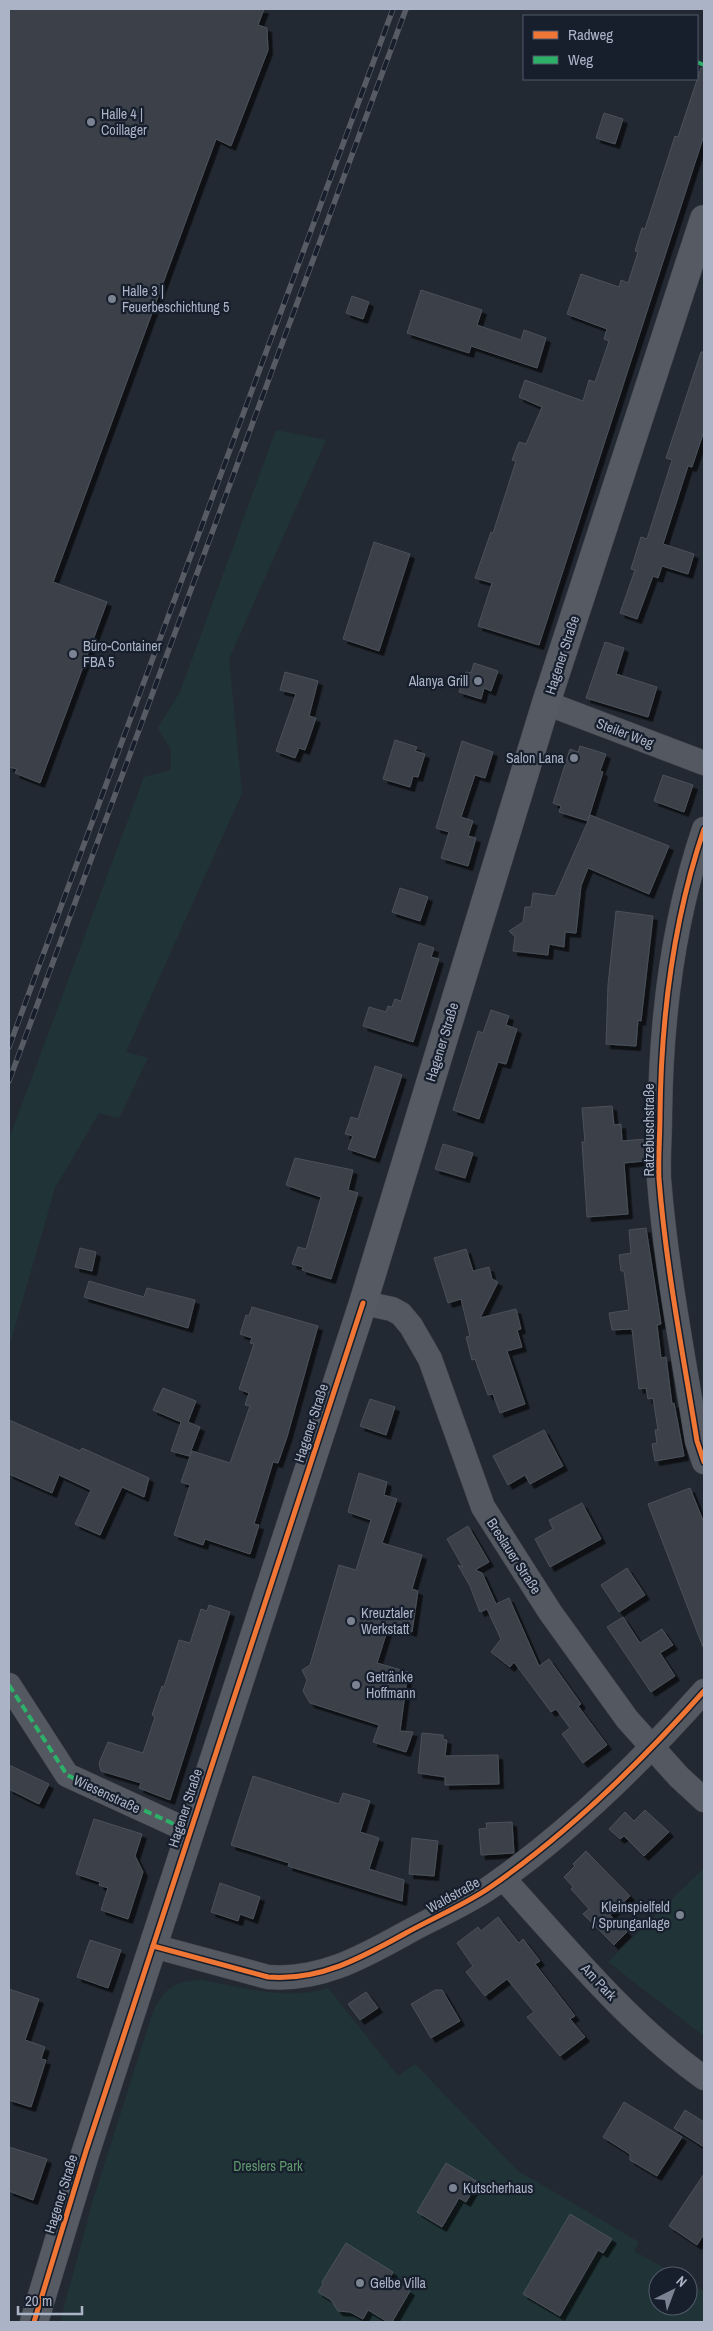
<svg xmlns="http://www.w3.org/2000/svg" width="713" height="2331" viewBox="0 0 713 2331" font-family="'Archivo Narrow',sans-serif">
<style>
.green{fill:#203438}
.building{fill:#3b4049;stroke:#4a515a;filter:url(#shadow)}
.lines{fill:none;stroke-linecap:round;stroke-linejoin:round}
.minor-casing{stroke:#40444b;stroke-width:25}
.primary-casing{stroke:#40464f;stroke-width:29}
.minor{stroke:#535861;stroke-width:24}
.primary{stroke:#555a63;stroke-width:28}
.rail-casing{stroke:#575b64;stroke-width:5.5}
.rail{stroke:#171f2d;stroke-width:4;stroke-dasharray:11;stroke-linecap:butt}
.quiet{stroke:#2db169;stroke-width:4;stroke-dasharray:8 4;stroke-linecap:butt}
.cycleway-casing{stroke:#171f2d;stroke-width:8}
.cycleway{stroke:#f07635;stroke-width:5}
.poi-dot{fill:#7b8392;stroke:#171f2d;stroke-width:2}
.labels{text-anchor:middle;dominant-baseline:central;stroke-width:4.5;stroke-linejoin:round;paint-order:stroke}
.poi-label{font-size:14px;fill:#abb4c6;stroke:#171f2d;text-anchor:start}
.street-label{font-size:14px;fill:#abb4c6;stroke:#171f2d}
.park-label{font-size:14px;fill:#60986e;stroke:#171f2d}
</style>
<defs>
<filter id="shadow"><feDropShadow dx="4.5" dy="4.5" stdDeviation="0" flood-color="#0009"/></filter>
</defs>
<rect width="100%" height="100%" fill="#232932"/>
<g class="green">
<path d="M276 430 326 440 229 659 242 793 126 1052 148 1058 119 1118 99 1113 55 1188 9 1347V1139L144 777 171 770V750L158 728 180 692Z"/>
<path d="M704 1868V2036L608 1962Z"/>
<path d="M202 1980C243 1988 288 2001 328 1988L398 2076 415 2064 518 2171 639 2242 634 2251 678 2276H658V2306H688V2282L704 2291V2322H60L94 2197 153 2012C165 1988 174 1981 202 1980Z"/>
</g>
<g class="building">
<path d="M9 9H264L258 25 267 28 268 50 231 146 216 139 53 582 107 602 40 783 15 773 17 769 9 767Z"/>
<path d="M701 68H704V135L539 645 478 626 492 583 475 578 491 532 493 533 516 461 512 460 519 442 526 444 542 407 519 397 525 380 583 401 589 380 595 382 609 341 604 339 607 329 567 314 581 274 619 287 621 280 628 283 638 252 635 251 642 228 645 229 675 136 678 137Z"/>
<path d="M604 113 623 119 615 144 596 138Z"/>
<path d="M421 290 482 310 477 325 521 340 524 330 546 338 537 368 471 346 469 353 407 333Z"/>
<path d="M352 296 369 302 363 319 346 313Z"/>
<path d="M701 352H704V431L692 467 688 466 663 544 694 554 688 574 662 566 658 578 653 576 637 619 620 613 635 570 631 569 641 537 647 539 672 460 666 458Z"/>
<path d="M374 542 410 554 379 651 343 639Z"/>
<path d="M605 642 624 648 616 674 657 687 648 717 586 698Z"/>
<path d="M474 663 498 671 491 691 484 688 481 699 459 692 466 672 471 673Z"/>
<path d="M285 672 318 681 309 716 316 718 305 750 299 748 295 758 276 751 296 694 280 690Z"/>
<path d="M395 740 417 747 415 751 425 754 418 777 413 776 410 787 383 779Z"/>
<path d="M462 741 493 752 485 778 475 775 461 817 473 821 468 836 476 838 468 866 441 858 449 832 436 828Z"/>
<path d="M580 746 606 754 600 771 603 772 588 820 590 815 669 846 649 894 588 868 581 886 576 933 565 932 564 947 549 944 548 955 513 951 515 937 509 931 523 922 525 907H531L533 893 555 896 588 821 559 812 561 806 553 803 570 749 578 752Z"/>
<path d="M663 775 693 785 684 812 654 801Z"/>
<path d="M400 888 428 897 420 921 392 912Z"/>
<path d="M616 911 653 916 641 1021 638 1020 636 1046 606 1044 608 985Z"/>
<path d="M419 943 434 948 431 957 439 959 413 1042 363 1026 369 1007 386 1012 388 1006 392 1007 395 999 401 1001Z"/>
<path d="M491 1010 509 1016 506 1025 517 1029 506 1064 498 1062 479 1119 453 1110 478 1031 483 1033Z"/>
<path d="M375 1066 402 1075 375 1158 348 1149 353 1136 345 1134 351 1117 358 1119Z"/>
<path d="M612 1106 614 1125 621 1124 622 1141 646 1139 645 1161 624 1163 628 1214 587 1217 582 1142H585L582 1108Z"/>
<path d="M443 1144 473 1153 465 1178 435 1169Z"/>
<path d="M295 1158 353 1170 348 1190 358 1193 331 1279 302 1270 303 1267 292 1264 298 1247 306 1249 321 1197 286 1185Z"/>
<path d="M646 1228 661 1324 657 1325 661 1358 666 1357 672 1404 674 1403 684 1456 655 1461 652 1444 657 1443 655 1430H658L653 1398 648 1399 646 1388 639 1389 632 1329 612 1330 609 1313 629 1310 624 1271H621L619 1255 631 1253 629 1230Z"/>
<path d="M80 1248 96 1252 92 1271 75 1267Z"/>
<path d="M466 1249 473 1271 489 1267 492 1279 498 1282 480 1318 516 1309 521 1329 517 1330 522 1347 507 1351 525 1404 500 1413 493 1394 488 1395 475 1359 472 1360 466 1337 470 1336 461 1299 448 1303 434 1258Z"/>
<path d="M89 1281 144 1297 147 1288 195 1300 188 1328 84 1297Z"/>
<path d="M252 1307 318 1326 287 1437 278 1463 273 1462 254 1524 259 1525 250 1554 205 1539 203 1545 174 1535 190 1485 181 1482 192 1451 230 1463 250 1406 245 1405 249 1393 239 1389 254 1344 250 1343 252 1338 240 1334 246 1315 249 1316Z"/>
<path d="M163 1388 196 1401 188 1422 200 1427 189 1456 171 1451 181 1422 153 1410Z"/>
<path d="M370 1399 395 1407 386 1435 360 1426Z"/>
<path d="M9 1420 80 1451 82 1448 149 1478 144 1497 122 1487 100 1535 75 1524 91 1490 59 1475 52 1493 9 1474Z"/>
<path d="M544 1430 563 1466 530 1484 525 1475 508 1485 493 1456Z"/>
<path d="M359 1473 387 1482 384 1495 397 1499 382 1543 422 1555 412 1589 418 1591 412 1632 389 1625 377 1663 408 1672 400 1731 413 1732 406 1752 373 1742 379 1725 310 1703 303 1691 307 1680 302 1670 310 1665 339 1565 356 1570 371 1520 348 1512Z"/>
<path d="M690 1488 704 1523 703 1647 648 1504Z"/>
<path d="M582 1503 601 1539 550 1567 535 1539 553 1529 549 1520Z"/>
<path d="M468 1526 489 1562 475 1570 482 1573 496 1604 509 1598 539 1666 549 1659 581 1704 578 1706 607 1745 583 1763 562 1734 570 1728 556 1709 551 1712 514 1662 510 1667 491 1652 501 1639 487 1609 480 1612 470 1586 458 1565 463 1567 447 1539Z"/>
<path d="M627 1568 645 1595 619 1612 601 1585Z"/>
<path d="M209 1605 230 1612 170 1800 139 1788 141 1783 101 1771 99 1763 108 1742 143 1753 155 1717 152 1715 162 1686 164 1687 179 1640 190 1643 201 1609 207 1611Z"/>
<path d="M623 1617 640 1643 662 1629 673 1645 660 1653 675 1676 651 1692 607 1627Z"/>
<path d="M422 1733 443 1735V1739L447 1740 445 1756 498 1755 499 1784 445 1785V1777L418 1773Z"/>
<path d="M9 1765 49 1784 39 1804 9 1789Z"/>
<path d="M253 1776 339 1804 343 1793 370 1801 360 1832 379 1838 369 1869 404 1880 402 1901 288 1866 289 1863 231 1845Z"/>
<path d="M645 1810 669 1832 644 1856 624 1836 620 1839 609 1829 625 1812 634 1821Z"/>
<path d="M94 1819 142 1834 135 1856 143 1872 128 1919 101 1910 108 1888 99 1885 100 1882 76 1874Z"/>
<path d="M512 1822 514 1853 481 1855 479 1829 487 1828 486 1823Z"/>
<path d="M412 1838 438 1841 434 1876 409 1874Z"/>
<path d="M586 1851 630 1896 610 1915 627 1932 614 1945 583 1914 589 1909 571 1889 573 1887 564 1877 575 1866 573 1864Z"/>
<path d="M220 1883 260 1897 253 1919 240 1914 238 1921 211 1912Z"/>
<path d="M498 1917 519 1943 523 1939 540 1961 535 1964 575 2016 570 2019 585 2037 560 2056 527 2017 534 2012 507 1979 485 1996 466 1972 473 1966 457 1943 478 1927 481 1931Z"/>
<path d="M90 1940 121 1950 108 1988 77 1977Z"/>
<path d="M9 1989 39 1999 25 2040 45 2047 41 2059 46 2060 31 2107 9 2100Z"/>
<path d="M435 1990H442L460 2021 431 2038 411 2004Z"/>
<path d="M366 1992 378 2008 360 2020 348 2004Z"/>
<path d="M624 2102 682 2137 657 2176 630 2160V2154L603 2137Z"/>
<path d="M685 2110 704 2122V2147L674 2128Z"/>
<path d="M9 2147 47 2159 33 2200 9 2191Z"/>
<path d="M446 2163 478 2182 466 2202 459 2198 442 2227 417 2212Z"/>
<path d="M704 2174V2234L697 2245 669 2226Z"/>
<path d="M570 2214 612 2239 603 2253 598 2250 560 2316 523 2294Z"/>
<path d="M346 2243 393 2272 390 2278 410 2291 392 2322H388L368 2310 363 2319 350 2312 338 2311 331 2300 318 2292 323 2284 322 2282Z"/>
</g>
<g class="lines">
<defs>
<g id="minor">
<path d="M546 703 704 763"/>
<path d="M704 829C673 921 661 1018 660 1115 660 1136 658 1158 659 1179 666 1267 683 1354 697 1441L704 1462"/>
<path d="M363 1303 392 1309 401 1314 411 1326 430 1359 483 1507 550 1612 627 1719 679 1777 704 1800"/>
<path d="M9 1685 67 1775 189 1831"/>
<path d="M503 1878C566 1947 627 2023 704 2078"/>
<path d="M153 1946 268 1977C320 1981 361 1958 406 1933 433 1918 464 1905 489 1888 569 1833 640 1763 704 1691"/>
</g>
<path id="primary" d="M34 2322 86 2151 363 1303 546 703 704 219"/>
</defs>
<use href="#minor" class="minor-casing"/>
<use href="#primary" class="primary-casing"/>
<use href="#minor" class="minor"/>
<use href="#primary" class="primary"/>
<defs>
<g id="rail">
<path d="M9 1047 393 9"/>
<path d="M9 1081 406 9"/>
</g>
</defs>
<use href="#rail" class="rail-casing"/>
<use href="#rail" class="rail"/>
<g class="quiet">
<path d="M697 62 704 65"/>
<path d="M9 1685 67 1775 189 1831"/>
</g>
<defs>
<g id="cycleway">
<path d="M704 829C673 921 661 1018 660 1115 660 1136 658 1158 659 1179 666 1267 683 1354 697 1441L704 1462"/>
<path d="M153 1946 268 1977C320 1981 361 1958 406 1933 433 1918 464 1905 489 1888 569 1833 640 1763 704 1691"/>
<path d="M34 2322 86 2151 363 1303"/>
</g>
</defs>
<use href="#cycleway" class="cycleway-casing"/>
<use href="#cycleway" class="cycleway"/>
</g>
<g class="poi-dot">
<circle cx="91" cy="122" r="5"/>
<circle cx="112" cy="299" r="5"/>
<circle cx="73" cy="654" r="5"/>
<circle cx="478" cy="681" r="5"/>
<circle cx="574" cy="758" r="5"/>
<circle cx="351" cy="1621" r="5"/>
<circle cx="356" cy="1685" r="5"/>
<circle cx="680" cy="1915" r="5"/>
<circle cx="453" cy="2188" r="5"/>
<circle cx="360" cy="2283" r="5"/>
</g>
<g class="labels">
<g class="poi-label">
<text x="101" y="114">Halle 4 |<tspan x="101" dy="16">Coillager</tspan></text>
<text x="122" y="291">Halle 3 |<tspan x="122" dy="16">Feuerbeschichtung 5</tspan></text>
<text x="83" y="646">Büro-Container<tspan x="83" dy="16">FBA 5</tspan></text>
<text x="468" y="681" text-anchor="end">Alanya Grill</text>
<text x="564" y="758" text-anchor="end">Salon Lana</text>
<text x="361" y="1613">Kreuztaler<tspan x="361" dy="16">Werkstatt</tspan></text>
<text x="366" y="1677">Getränke<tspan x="366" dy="16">Hoffmann</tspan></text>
<text x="670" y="1907" text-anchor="end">Kleinspielfeld<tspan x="670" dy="16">/ Sprunganlage</tspan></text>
<text x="463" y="2188">Kutscherhaus</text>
<text x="370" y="2283">Gelbe Villa</text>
</g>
<g class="street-label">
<text transform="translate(562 655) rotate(-72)">Hagener Straße</text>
<text transform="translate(625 733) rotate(21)">Steiler Weg</text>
<text transform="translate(442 1042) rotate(-73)">Hagener Straße</text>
<text transform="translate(649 1130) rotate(-90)">Ratzebuschstraße</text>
<text transform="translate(311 1423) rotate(-72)">Hagener Straße</text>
<text transform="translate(514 1556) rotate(57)">Breslauer Straße</text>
<text transform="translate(107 1794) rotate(25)">Wiesenstraße</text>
<text transform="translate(185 1808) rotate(-72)">Hagener Straße</text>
<text transform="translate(453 1895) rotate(-29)">Waldstraße</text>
<text transform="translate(599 1982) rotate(47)">Am Park</text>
<text transform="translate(61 2194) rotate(-73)">Hagener Straße</text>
</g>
<g class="park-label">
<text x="268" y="2166">Dreslers Park</text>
</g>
</g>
<rect width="713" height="2331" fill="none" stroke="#abb4c6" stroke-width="20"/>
<rect x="523" y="15" width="175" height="65" fill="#171f2d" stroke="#525b6a"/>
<rect x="533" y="31" width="25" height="8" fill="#f07635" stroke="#525b6a"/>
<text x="568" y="40" font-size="15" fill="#abb4c6">Radweg</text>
<rect x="533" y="56" width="25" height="8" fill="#2db169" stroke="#525b6a"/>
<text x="568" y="65" font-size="15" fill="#abb4c6">Weg</text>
<g transform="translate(673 2291) rotate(42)"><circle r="24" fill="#171f2d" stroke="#525b6a"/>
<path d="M0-4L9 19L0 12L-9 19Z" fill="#7b8392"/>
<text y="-8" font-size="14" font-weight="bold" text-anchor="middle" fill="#abb4c6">N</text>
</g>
<path d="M18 2306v8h64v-8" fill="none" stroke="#abb4c6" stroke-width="2.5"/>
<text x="25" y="2306" font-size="15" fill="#abb4c6" stroke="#171f2d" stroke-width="4" paint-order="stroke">20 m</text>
</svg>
